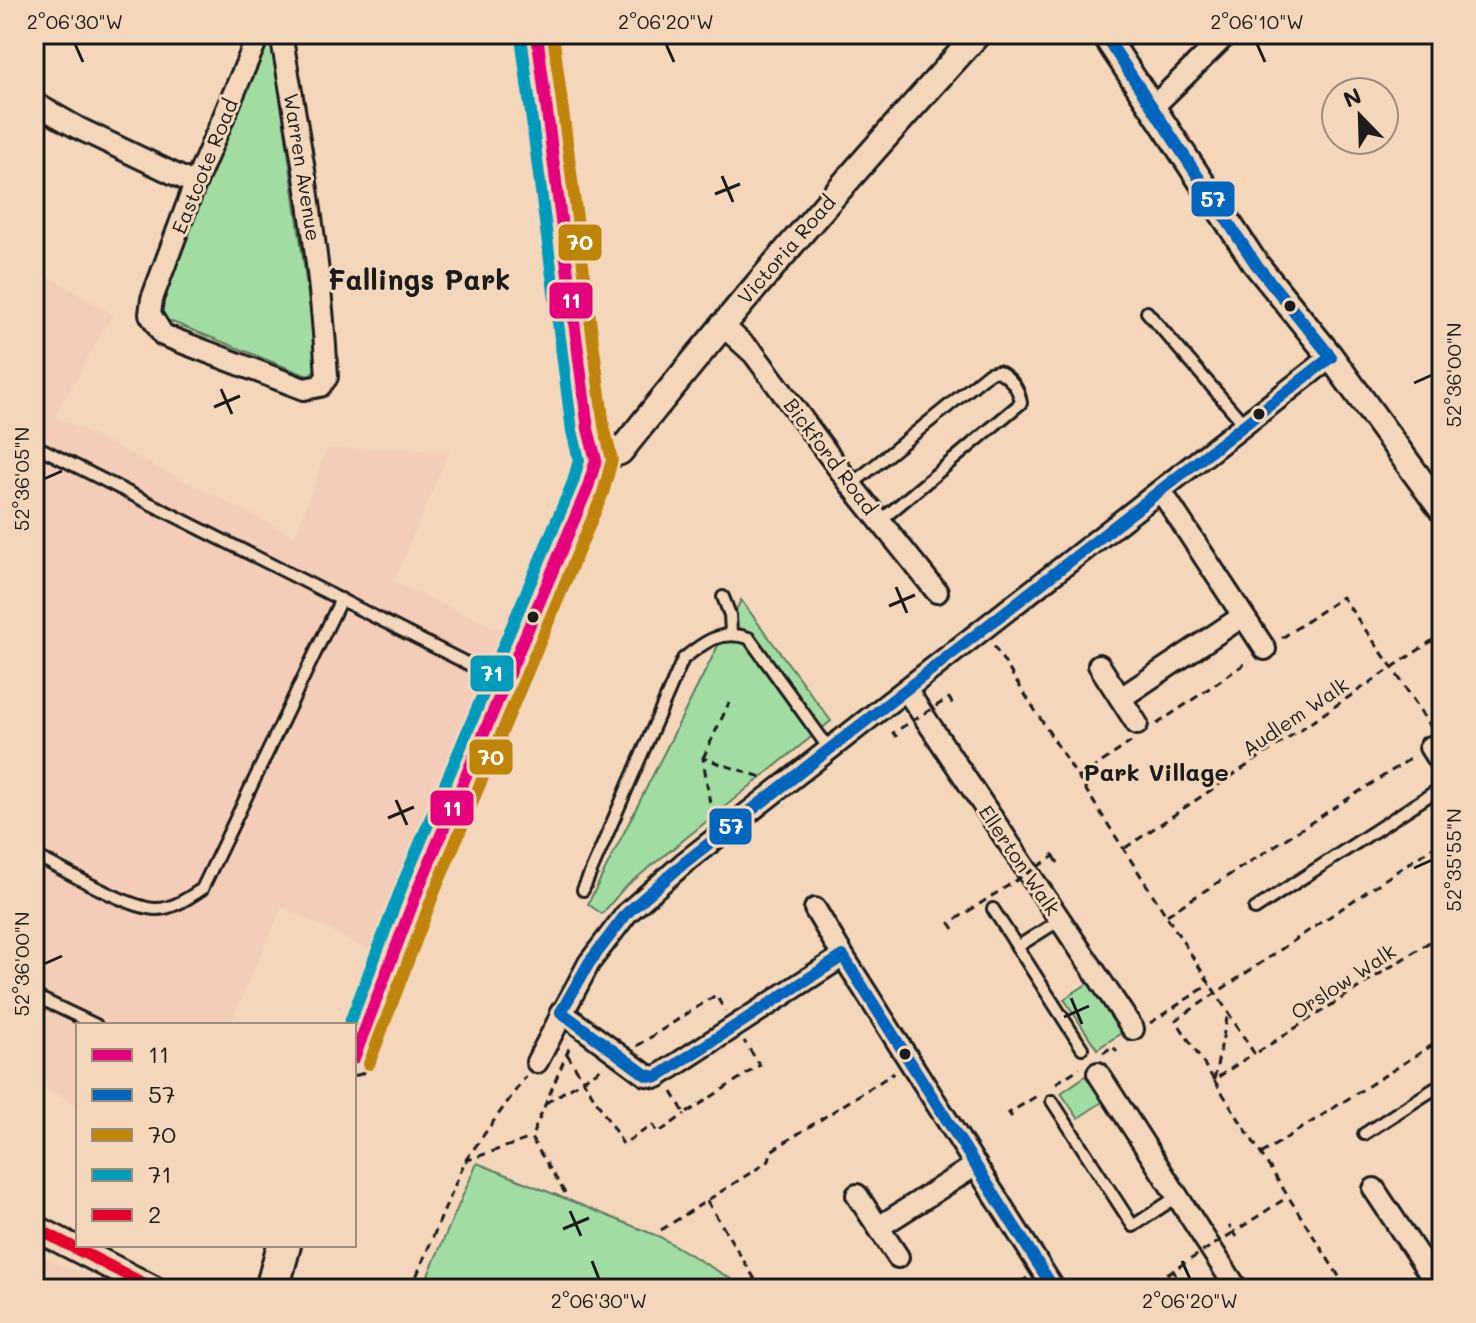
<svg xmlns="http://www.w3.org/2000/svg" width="1476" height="1323" viewBox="0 0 1476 1323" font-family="Mali,sans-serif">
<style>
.built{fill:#f3cdb7}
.green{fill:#a1dda3;stroke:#5e7c60;stroke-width:2}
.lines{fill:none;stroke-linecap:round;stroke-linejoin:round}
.service-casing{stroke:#1c1c1c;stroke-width:16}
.minor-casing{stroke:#1c1c1c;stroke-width:26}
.tertiary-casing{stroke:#1c1c1c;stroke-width:30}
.trunk-casing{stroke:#1c1c1c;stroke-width:38}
.path{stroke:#1c1c1c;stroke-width:3;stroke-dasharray:8 6;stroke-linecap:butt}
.service{stroke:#f4d7bb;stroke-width:10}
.minor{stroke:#f4d7bb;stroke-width:20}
.tertiary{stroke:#f4d7bb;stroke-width:24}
.trunk{stroke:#f4d7bb;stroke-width:32}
.path-bridge{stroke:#1c1c1c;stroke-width:3;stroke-dasharray:8 6;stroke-linecap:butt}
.bus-1-casing{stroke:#f4d7bb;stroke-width:18}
.bus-2-casing{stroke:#f4d7bb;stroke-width:18}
.bus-3-casing{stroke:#f4d7bb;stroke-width:18}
.bus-4-casing{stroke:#f4d7bb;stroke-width:18}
.bus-5-casing{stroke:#f4d7bb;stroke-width:18}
.bus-1{stroke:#e5007d;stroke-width:12}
.bus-2{stroke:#0065bd;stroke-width:12}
.bus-3{stroke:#c08407;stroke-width:12}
.bus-4{stroke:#039bbc;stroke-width:12}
.bus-5{stroke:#e4002b;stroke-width:12}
.ticks{fill:none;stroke:#1c1c1c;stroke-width:3}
.bus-dot{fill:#1c1c1c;stroke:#f4d7bb;stroke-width:3}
.labels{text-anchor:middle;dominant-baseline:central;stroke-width:6;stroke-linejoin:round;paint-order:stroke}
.street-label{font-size:20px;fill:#1c1c1c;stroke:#f4d7bb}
.quarter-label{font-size:24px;font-weight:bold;fill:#1c1c1c;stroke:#f4d7bb}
.district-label{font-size:28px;font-weight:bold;fill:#1c1c1c;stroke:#f4d7bb}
.line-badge{stroke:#f4d7bb;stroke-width:3}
.badge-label{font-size:22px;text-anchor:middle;font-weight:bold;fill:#fff}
.neatline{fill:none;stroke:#1c1c1c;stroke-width:3}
.ticks-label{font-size:20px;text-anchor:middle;fill:#1c1c1c}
</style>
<rect width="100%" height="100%" fill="#f4d7bb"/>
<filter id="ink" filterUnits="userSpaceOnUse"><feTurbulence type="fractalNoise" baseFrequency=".0125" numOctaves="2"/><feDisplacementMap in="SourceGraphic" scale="16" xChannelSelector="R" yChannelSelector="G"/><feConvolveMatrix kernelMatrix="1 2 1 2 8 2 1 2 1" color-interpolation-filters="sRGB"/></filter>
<g filter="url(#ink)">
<g class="built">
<path d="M34 268 113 314 55 416 295 536 327 448 450 450 393 582 512 635 375 953 282 907 230 1025H78V1105L34 1083Z"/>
<path d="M34 1251 87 1277 81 1289H34Z"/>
</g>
<g class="green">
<path d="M270 42 274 51 318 367 308 376 167 320 161 311 162 299 263 44Z"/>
<path d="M741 600 831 721 624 888 602 914 588 904Z"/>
<path d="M1090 982 1123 1032 1097 1049 1064 999Z"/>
<path d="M1087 1075 1104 1101 1078 1118 1061 1093Z"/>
<path d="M477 1163 660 1237 748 1289H422Z"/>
</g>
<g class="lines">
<defs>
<g id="service">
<path d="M1147 312 1245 425"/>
<path d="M34 445 500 680"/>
<path d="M851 485 989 373 998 371C1011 378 1019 389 1021 403L880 521"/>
<path d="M723 597 730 615 731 633"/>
<path d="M34 855C61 868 129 909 156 909 173 909 188 898 202 889L341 599"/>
<path d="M583 890 683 659C704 642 721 629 749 638L830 750"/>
<path d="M993 909 1082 1048"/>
<path d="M1255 909 1442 787"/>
<path d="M1017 947 1060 920"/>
<path d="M37 997 96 1025"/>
<path d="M1052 1101 1133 1226 1178 1196"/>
<path d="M1364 1134 1442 1084"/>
</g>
<g id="minor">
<path d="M259 34 195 184 152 299 150 314 163 335 304 389 320 386 327 377C321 261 301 148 281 34"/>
<path d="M34 103 78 128 195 184"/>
<path d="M1153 107 1227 34"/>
<path d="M721 324 754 354 851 485 937 592"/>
<path d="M1161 491 1265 649"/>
<path d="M1099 665 1137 724"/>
<path d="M907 691 1133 1029"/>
<path d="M1121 698 1243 616"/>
<path d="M1430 747 1442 766"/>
<path d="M815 909 843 956"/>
<path d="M561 1012 646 1075 657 1077 843 956 1054 1289"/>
<path d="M537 1062 589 963 627 913 684 863 1331 357"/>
<path d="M1098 1073 1237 1289"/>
<path d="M1374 1189 1440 1289"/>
<path d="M857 1195 898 1257"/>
<path d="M879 1227 976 1165"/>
</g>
<g id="tertiary">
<path d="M1104 34 1255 263 1331 357 1442 510"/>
<path d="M596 460 620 452C735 307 853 171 978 34"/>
<path d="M34 1227 154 1289"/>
</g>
<g id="trunk">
<path d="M354 1058 419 887 588 487 596 460 588 429 537 34"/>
<path d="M272 1289 284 1245"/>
</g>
</defs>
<use href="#service" class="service-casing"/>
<use href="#minor" class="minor-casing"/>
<use href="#tertiary" class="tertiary-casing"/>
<use href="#trunk" class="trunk-casing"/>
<g class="path">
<path d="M1282 638 1342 597 1392 667 1432 729"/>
<path d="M994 646 1254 1053 1214 1080 1347 1289"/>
<path d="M1157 724 1249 661"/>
<path d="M703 758 729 703"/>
<path d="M1079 778 1131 742"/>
<path d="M712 817 703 758 761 777"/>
<path d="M1125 848 1442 634"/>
<path d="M1054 856 1058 863"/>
<path d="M1167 915 1413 757"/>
<path d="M1150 1023 1210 984"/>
<path d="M637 1046 716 995 725 1011"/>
<path d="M1258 1052 1442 934"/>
<path d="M1103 1053 1113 1046 1117 1052"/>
<path d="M567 1054 623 1144 653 1125 658 1133 685 1114"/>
<path d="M1214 1080 1176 1020 1442 841"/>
<path d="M1214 1080 1228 1013"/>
<path d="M1056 1083 1080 1068"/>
<path d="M672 1092 685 1114 760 1065 744 1041"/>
<path d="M546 1103 604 1067"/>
<path d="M1012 1117 1009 1113 1040 1094"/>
<path d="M1261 1154 1442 1039"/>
<path d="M465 1161 531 1138"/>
<path d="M565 1193 531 1138 570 1046"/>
<path d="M707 1201 761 1289"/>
<path d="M661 1230 769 1161 771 1151 894 1073"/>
<path d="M1237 1237 1234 1232 1286 1198"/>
<path d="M1432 1243 1442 1237"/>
<path d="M1173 1270 1176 1276"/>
<path d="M411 1289 465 1161 526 1076"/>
<path d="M1009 1289 1027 1278"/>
</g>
<use href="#service" class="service"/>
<use href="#minor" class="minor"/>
<use href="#tertiary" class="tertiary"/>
<use href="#trunk" class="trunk"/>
<g class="path-bridge">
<path d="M897 737 893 733 949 698 953 705"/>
<path d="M954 929 950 923 1054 856 1049 849"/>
<path d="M1143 1289 1234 1232 1229 1225"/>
</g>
<defs>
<path id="bus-1" d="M354 1058 419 887 588 487 596 460 588 429 537 34"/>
<g id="bus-2">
<path d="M1104 34 1255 263 1331 357"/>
<path d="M561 1012 589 963 627 913 684 863 1331 357"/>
<path d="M561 1012 646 1075 657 1077 843 956 1054 1289"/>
</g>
<path id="bus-3" d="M369 1064 434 893 603 493 612 460 604 426 553 34"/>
<path id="bus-4" d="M349 1025 404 881 573 482 579 460 572 431 521 36"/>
<path id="bus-5" d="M34 1227 154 1289"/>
</defs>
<use href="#bus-1" class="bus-1-casing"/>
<use href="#bus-2" class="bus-2-casing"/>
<use href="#bus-3" class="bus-3-casing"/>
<use href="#bus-4" class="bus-4-casing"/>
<use href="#bus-5" class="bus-5-casing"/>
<use href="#bus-1" class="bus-1"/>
<use href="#bus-2" class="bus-2"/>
<use href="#bus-3" class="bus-3"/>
<use href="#bus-4" class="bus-4"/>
<use href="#bus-5" class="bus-5"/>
</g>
</g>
<path class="ticks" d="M75 44 83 62M666 44 674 62M1257 44 1265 62M722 176 733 202M715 194 740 184M1414 383 1432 375M221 389 232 414M214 407 240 396M44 479 62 471M896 587 907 613M889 606 915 595M396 800 407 825M388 818 414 807M1414 868 1432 860M44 964 62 956M1071 998 1082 1024M1064 1017 1089 1006M570 1211 581 1236M563 1229 589 1218M592 1261 599 1279M1182 1261 1190 1279"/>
<g class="bus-dot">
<circle cx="1290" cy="306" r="7"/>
<circle cx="1259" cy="414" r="7"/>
<circle cx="533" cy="617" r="7"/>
<circle cx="905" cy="1054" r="7"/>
</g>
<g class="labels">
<g class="street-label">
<text transform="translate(204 166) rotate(-68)">Eastcote Road</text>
<text transform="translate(303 167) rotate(81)">Warren Avenue</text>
<text transform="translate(786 249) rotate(-49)">Victoria Road</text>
<text transform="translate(831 456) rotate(53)">Bickford Road</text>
<text transform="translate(1295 716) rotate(-34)">Audlem Walk</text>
<text transform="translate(1020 860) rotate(56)">Ellerton Walk</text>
<text transform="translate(1343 981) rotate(-33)">Orslow Walk</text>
</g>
<g class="quarter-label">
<text x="1156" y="771">Park Village</text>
</g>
<g class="district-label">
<text x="419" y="279">Fallings Park</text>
</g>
</g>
<g class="line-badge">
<rect x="1190" y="180" width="46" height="38" rx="8" fill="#0065bd"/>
<rect x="557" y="223" width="46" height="39" rx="8" fill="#c08407"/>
<rect x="548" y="281" width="46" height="39" rx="8" fill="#e5007d"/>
<rect x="469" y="654" width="46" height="39" rx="8" fill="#039bbc"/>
<rect x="468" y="738" width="46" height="38" rx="8" fill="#c08407"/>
<rect x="429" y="789" width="46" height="38" rx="8" fill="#e5007d"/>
<rect x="708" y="807" width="45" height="39" rx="8" fill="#0065bd"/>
</g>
<g class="badge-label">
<text x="1213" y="207">57</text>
<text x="580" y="250">70</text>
<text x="571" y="308">11</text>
<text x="492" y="681">71</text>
<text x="491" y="765">70</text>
<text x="452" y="816">11</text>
<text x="731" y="834">57</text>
</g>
<rect width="1476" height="1323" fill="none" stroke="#f4d7bb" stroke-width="88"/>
<rect x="76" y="1023" width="280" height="224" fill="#f4d7bb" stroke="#9e8c7b" stroke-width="2"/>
<rect x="92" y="1049" width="40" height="12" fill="#e5007d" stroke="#9e8c7b" stroke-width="2"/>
<text x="148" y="1063" font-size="24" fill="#1c1c1c">11</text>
<rect x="92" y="1089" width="40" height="12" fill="#0065bd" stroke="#9e8c7b" stroke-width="2"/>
<text x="148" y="1103" font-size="24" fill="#1c1c1c">57</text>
<rect x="92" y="1129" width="40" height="12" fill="#c08407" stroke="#9e8c7b" stroke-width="2"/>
<text x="148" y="1143" font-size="24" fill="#1c1c1c">70</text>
<rect x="92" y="1169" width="40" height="12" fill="#039bbc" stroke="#9e8c7b" stroke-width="2"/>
<text x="148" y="1183" font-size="24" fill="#1c1c1c">71</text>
<rect x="92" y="1209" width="40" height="12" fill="#e4002b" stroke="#9e8c7b" stroke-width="2"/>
<text x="148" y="1223" font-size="24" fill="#1c1c1c">2</text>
<g transform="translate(1360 116) rotate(337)"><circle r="38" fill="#f4d7bb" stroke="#9e8c7b" stroke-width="2"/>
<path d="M0-6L14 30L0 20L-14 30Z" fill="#1c1c1c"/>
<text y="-12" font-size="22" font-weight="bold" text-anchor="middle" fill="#1c1c1c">N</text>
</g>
<rect x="44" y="44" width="1388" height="1235" class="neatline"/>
<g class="ticks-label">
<text x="75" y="29">2°06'30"W</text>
<text x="666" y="29">2°06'20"W</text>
<text x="1257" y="29">2°06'10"W</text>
<text transform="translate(1454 375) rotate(-90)" y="7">52°36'00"N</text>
<text transform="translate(22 479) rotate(-90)" y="7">52°36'05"N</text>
<text transform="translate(1454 860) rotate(-90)" y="7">52°35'55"N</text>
<text transform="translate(22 964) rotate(-90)" y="7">52°36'00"N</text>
<text x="599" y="1308">2°06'30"W</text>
<text x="1190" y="1308">2°06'20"W</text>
</g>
</svg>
